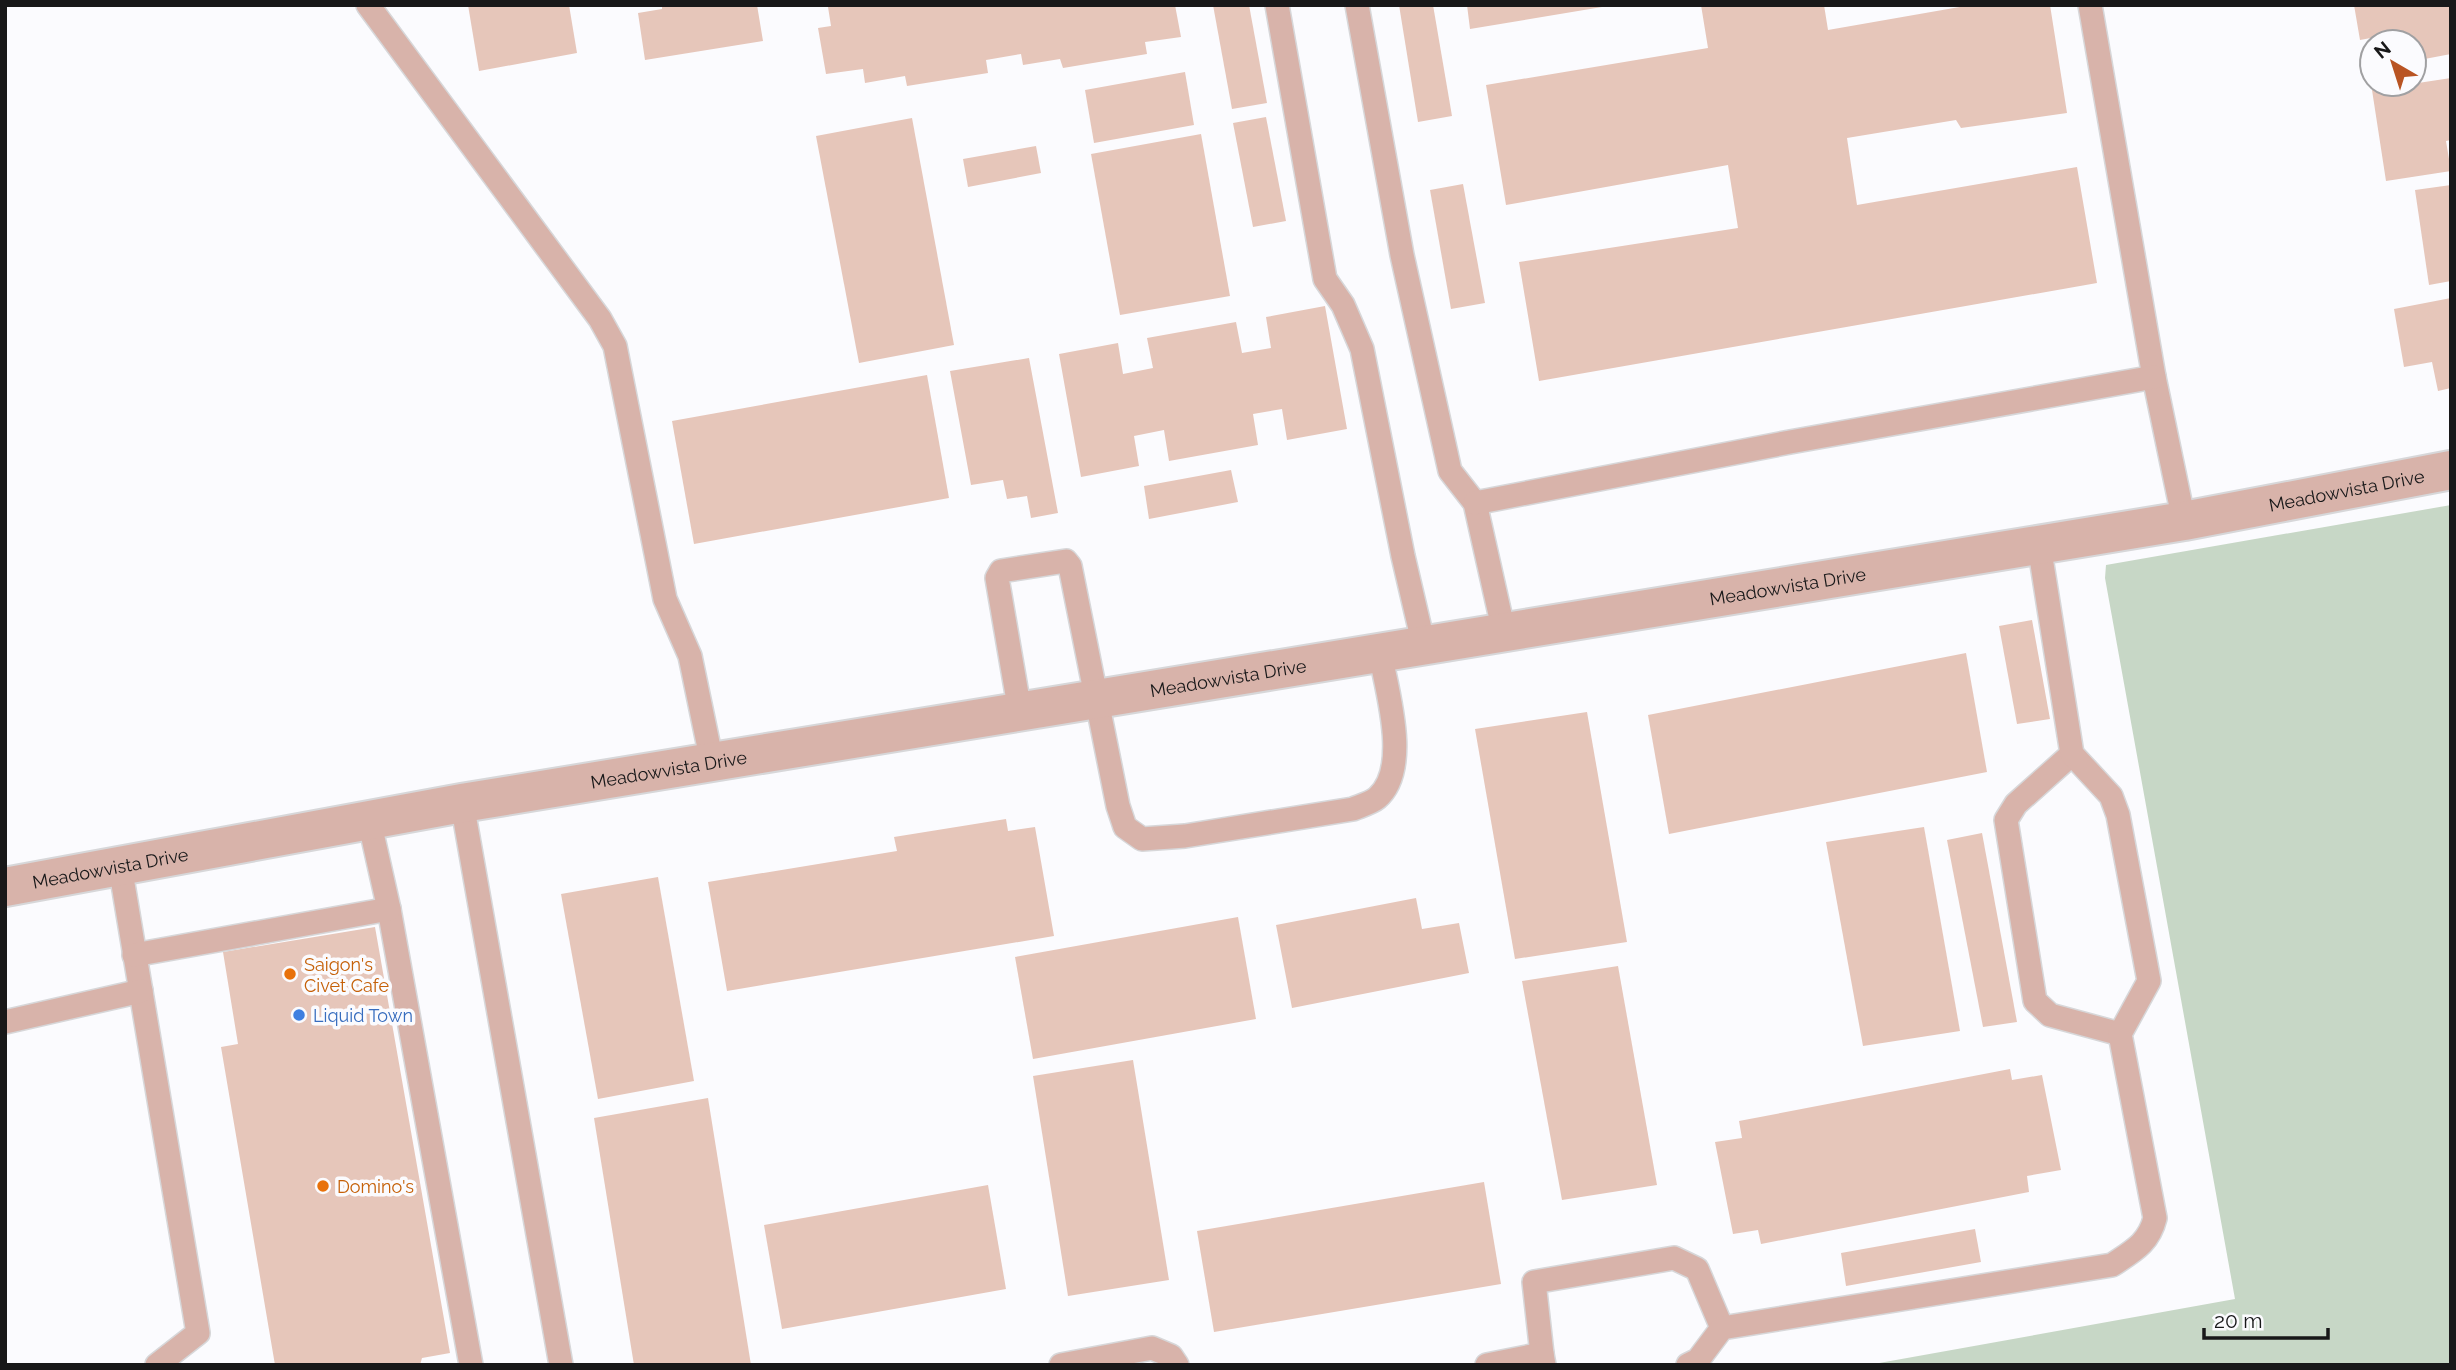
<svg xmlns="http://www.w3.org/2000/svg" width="2456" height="1370" viewBox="0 0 2456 1370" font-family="Raleway,sans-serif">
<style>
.green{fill:#c7d7c6}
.building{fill:#e6c6ba}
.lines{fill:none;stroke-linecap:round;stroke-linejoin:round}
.lane-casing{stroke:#d7d7d9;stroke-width:26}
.street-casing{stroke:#d7d7d9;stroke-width:42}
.lane{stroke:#d8b3aa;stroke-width:23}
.street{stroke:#d8b3aa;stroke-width:38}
.food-dot{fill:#e8710a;stroke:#fbfbfe;stroke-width:2.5}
.shop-dot{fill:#3f7fe0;stroke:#fbfbfe;stroke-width:2.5}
.labels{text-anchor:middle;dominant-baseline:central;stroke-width:7;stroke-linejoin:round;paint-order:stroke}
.street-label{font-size:18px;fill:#181819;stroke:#fbfbfe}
.food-label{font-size:18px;fill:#c56008;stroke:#fbfbfe;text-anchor:start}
.shop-label{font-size:18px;fill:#366cbe;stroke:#fbfbfe;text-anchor:start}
</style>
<rect width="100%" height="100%" fill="#fbfbfe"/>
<path class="green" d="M2451 505V1365H1868L2235 1299 2105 578 2106 565Z"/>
<g class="building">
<path d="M468 5H569L577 53 479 71Z"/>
<path d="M662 5H757L763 41 645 60 638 13 662 9Z"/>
<path d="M838 5H1175L1181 37 1145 42 1147 54 1063 68 1060 59 1023 65 1021 54 986 60 988 73 907 86 905 76 865 83 863 69 826 74 818 28 831 26 828 7Z"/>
<path d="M1213 5H1249L1267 103 1232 109Z"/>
<path d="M1399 5H1433L1452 116 1418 122Z"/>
<path d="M1467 5H1602V7L1470 29Z"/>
<path d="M1701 5H1824L1828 30 1971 5H2050L2067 113 1961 128 1956 120 1847 138 1857 205 2077 167 2097 283 1539 381 1519 262 1738 228 1728 165 1506 205 1486 85 1708 48Z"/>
<path d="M2354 5H2451V54L2414 61V42H2393L2392 34 2360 40Z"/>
<path d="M1185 72 1194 125 1094 143 1085 90Z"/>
<path d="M2451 78V140L2446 141 2451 171 2386 181 2372 90Z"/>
<path d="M1266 117 1286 221 1253 227 1233 123Z"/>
<path d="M912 118 954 345 859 363 816 136Z"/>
<path d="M1201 134 1230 296 1120 315 1091 154Z"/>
<path d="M1036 146 1041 173 968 187 963 159Z"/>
<path d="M1463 184 1485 303 1451 309 1430 190Z"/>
<path d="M2451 185V281L2429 285 2415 190Z"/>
<path d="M2451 298V388L2438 391 2432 362 2404 367 2394 309Z"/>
<path d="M1325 306 1347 429 1287 440 1282 409 1253 414 1258 445 1169 461 1164 430 1134 436 1139 466 1081 477 1059 354 1118 343 1123 374 1153 368 1147 338 1236 322 1242 353 1271 348 1266 317Z"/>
<path d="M1029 358 1058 513 1031 518 1027 496 1007 499 1003 480 971 485 950 371Z"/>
<path d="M927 375 949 498 694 544 672 421Z"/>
<path d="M1231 470 1238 502 1149 519 1144 486Z"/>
<path d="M2032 620 2050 719 2017 724 1999 626Z"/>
<path d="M1966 653 1987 772 1669 834 1648 715Z"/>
<path d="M1587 712 1627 942 1515 959 1475 729Z"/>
<path d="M1006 819 1008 831 1035 827 1054 936 727 991 708 882 897 851 894 837Z"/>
<path d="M1924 827 1960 1031 1863 1046 1826 842Z"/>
<path d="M1982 833 2017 1022 1983 1027 1947 840Z"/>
<path d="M658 877 694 1081 598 1099 561 894Z"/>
<path d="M1416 898 1422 929 1459 923 1469 973 1292 1008 1276 925Z"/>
<path d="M1238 917 1256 1019 1033 1059 1015 957Z"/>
<path d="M375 927 450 1353 422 1358 420 1365H275L221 1047 238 1044 223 952Z"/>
<path d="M1618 966 1657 1185 1562 1200 1522 981Z"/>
<path d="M1133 1060 1169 1280 1068 1296 1033 1076Z"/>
<path d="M2010 1069 2012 1080 2042 1075 2061 1170 2027 1176 2029 1192 1761 1244 1758 1230 1733 1234 1715 1142 1742 1138 1739 1121Z"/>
<path d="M708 1098 751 1365H634L594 1118Z"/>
<path d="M1484 1182 1501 1284 1214 1332 1197 1231Z"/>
<path d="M988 1185 1006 1289 782 1329 764 1225Z"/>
<path d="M1975 1229 1981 1262 1846 1286 1841 1253Z"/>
</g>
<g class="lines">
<defs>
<g id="lane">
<path d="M368 5 600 319 615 346 665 599 690 656 712 762"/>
<path d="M1277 5 1325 279 1343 305 1362 349 1403 556 1424 646"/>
<path d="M1357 5 1402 255 1450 471 1475 503 1504 632"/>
<path d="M2090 5 2154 377 2184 521"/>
<path d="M1475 503 1790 442 2154 377"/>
<path d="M1020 712 997 578 1001 571 1066 561 1070 566 1118 806 1125 827 1142 839 1185 836 1353 809C1360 806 1371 803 1377 798 1411 769 1387 691 1380 653"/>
<path d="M2072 754 2016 804 2006 820 2035 1001 2050 1015 2120 1034"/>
<path d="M462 803 561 1365"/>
<path d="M120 866 198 1333 157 1365"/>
<path d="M389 909 471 1365"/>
<path d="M134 955 389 909 369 820"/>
<path d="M5 1022 141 991"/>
<path d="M1542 1354 1534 1282 1674 1258 1697 1269 1722 1328"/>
<path d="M1061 1365 1152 1348 1171 1356 1177 1365"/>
<path d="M1487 1365 1542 1354 1544 1365"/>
<path d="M1688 1365 1698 1360 1722 1328 2112 1265C2133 1251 2149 1243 2155 1218L2120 1034 2149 981 2118 815 2111 796 2072 754 2039 545"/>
</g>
<g id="street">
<path id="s1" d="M5 887 462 803 2184 521 2451 470"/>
</g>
</defs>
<use href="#lane" class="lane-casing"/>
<use href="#street" class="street-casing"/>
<use href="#lane" class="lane"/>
<use href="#street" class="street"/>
</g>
<g class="food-dot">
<circle cx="290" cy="974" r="7"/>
<circle cx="323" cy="1186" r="7"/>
</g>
<circle class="shop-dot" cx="299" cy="1015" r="7"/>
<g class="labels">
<g class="street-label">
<text stroke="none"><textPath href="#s1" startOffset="2375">Meadowvista Drive</textPath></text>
<text stroke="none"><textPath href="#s1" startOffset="1808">Meadowvista Drive</textPath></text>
<text stroke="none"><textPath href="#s1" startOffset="1241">Meadowvista Drive</textPath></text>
<text stroke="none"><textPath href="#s1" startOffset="674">Meadowvista Drive</textPath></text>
<text stroke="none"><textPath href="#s1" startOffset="107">Meadowvista Drive</textPath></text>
</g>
<g class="food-label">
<text x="304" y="964">Saigon's<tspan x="304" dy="21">Civet Cafe</tspan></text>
<text x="337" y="1186">Domino's</text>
</g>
<g class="shop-label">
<text x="313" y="1015">Liquid Town</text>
</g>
</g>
<rect width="2456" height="1370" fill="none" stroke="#181819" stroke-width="14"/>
<g transform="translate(2393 63) rotate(321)"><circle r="33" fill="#fbfbfe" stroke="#a0a0a2" stroke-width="2"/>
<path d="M0-5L12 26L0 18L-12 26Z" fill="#b95423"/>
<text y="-10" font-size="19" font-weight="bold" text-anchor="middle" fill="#181819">N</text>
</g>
<path d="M2204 1328v10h124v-10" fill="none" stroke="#181819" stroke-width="3.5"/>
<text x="2214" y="1328" font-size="21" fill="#181819" stroke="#fbfbfe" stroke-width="5" paint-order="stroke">20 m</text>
</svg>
